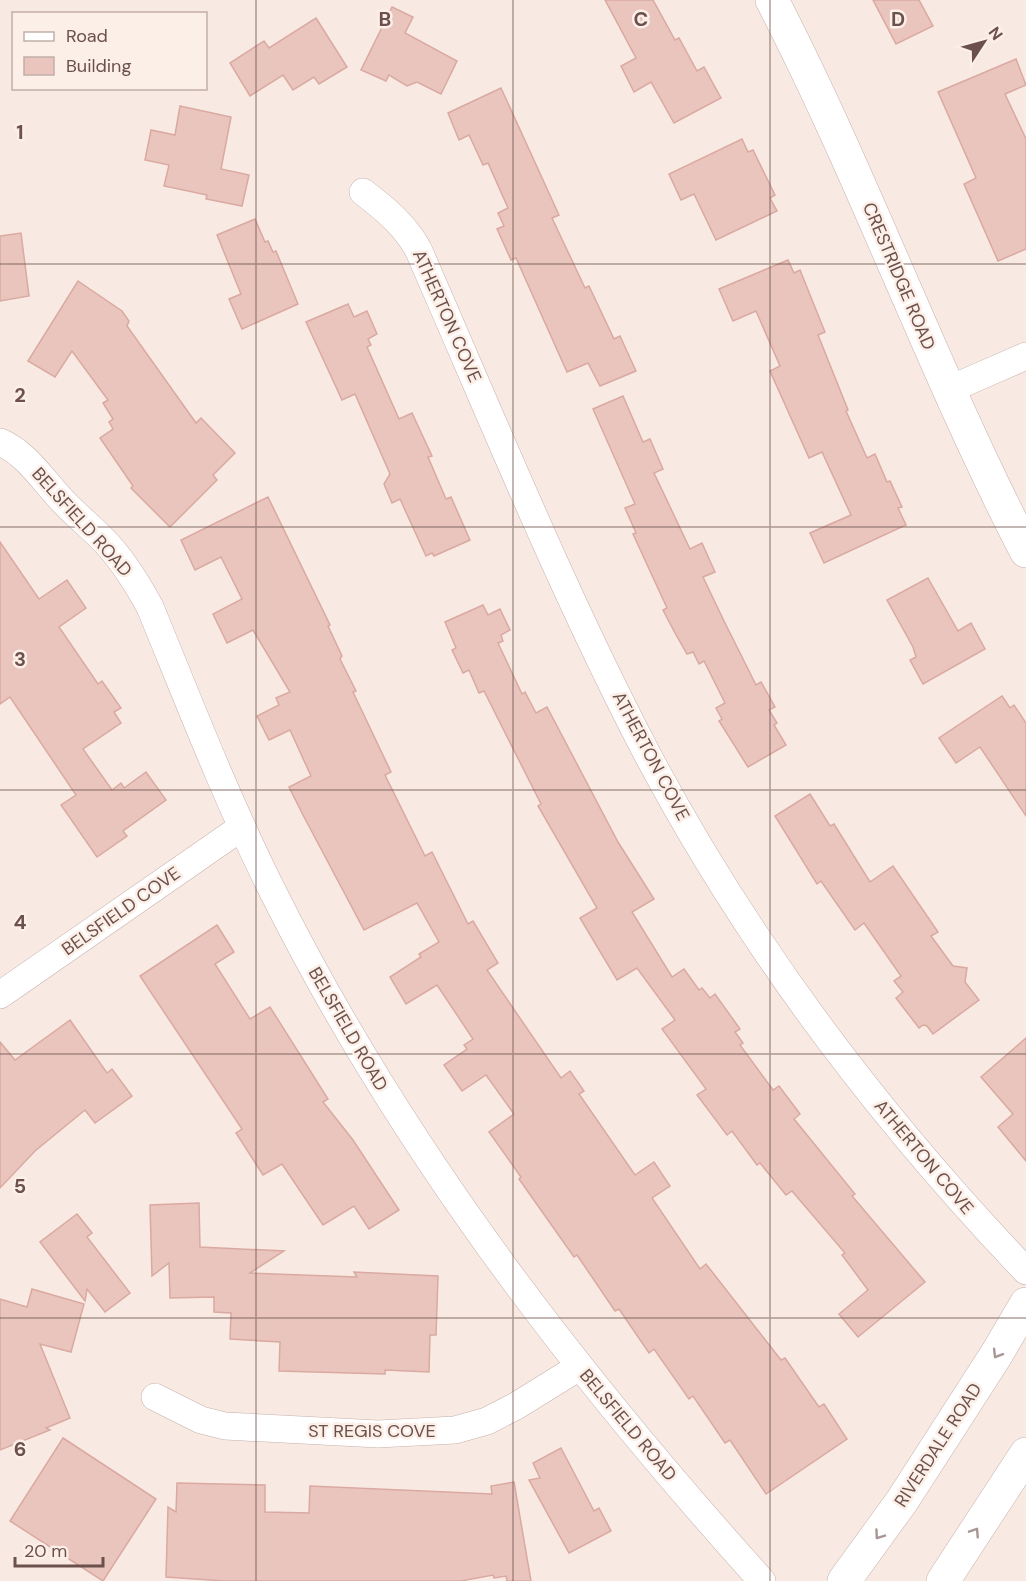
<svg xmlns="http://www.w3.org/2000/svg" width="1026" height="1581" viewBox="0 0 1026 1581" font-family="'DM Sans',sans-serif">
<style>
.building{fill:#e9c5be;stroke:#daa9a1;stroke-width:1.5}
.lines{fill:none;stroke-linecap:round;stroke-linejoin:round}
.minor-casing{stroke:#c7b1ab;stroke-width:28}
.tertiary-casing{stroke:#c7b1ab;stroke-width:34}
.minor{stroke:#fff;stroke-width:27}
.tertiary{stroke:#fff;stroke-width:33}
.oneway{stroke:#a79694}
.grid{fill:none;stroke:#6c504c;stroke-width:1.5;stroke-opacity:0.55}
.labels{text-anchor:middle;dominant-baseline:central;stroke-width:5;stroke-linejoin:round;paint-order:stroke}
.street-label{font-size:18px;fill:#6c504c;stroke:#fcefe7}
.grid-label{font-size:20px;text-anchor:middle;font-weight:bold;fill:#6c504c;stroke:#fcefe7;stroke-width:5;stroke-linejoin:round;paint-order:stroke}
</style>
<rect width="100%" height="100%" fill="#f8eae2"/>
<g class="building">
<path d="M605 0H653L675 40 679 38 697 71 704 67 721 98 674 123 651 82 634 92 621 66 636 58Z"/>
<path d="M873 0H919L933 26 896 44Z"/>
<path d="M392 7 413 17 405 33 457 61 441 94 417 82 407 86 389 75 386 81 361 70Z"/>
<path d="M316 18 347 67 319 84 314 77 293 90 283 75 250 96 230 63 264 41 269 48Z"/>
<path d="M1016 59 1026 85 1005 94 1026 139V249L998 261 964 184 976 178 938 92Z"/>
<path d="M501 88 559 215 552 218 585 288 589 286 614 339 620 336 636 371 600 386 588 363 567 372 516 258 511 260 497 229 504 226 498 213 508 208 488 163 483 165 469 135 459 140 448 113Z"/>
<path d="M180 106 231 117 221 169 249 175 242 206 206 199 207 195 164 186 169 165 145 160 151 130 175 135Z"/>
<path d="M742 139 748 152 753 150 775 195 770 198 777 211 716 240 694 194 681 200 669 174Z"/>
<path d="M255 219 265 242 268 241 273 252 276 251 298 304 242 329 229 299 241 294 217 235Z"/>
<path d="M21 233 29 296 0 301V236Z"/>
<path d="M788 260 794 273 800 270 825 332 818 335 848 410 846 411 867 458 875 454 887 482 890 481 902 507 898 508 906 525 824 563 810 533 851 515 822 452 809 458 770 371 780 366 756 311 733 321 719 289Z"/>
<path d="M78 281 122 311 129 321 127 326 196 423 201 418 235 453 213 475 217 480 170 527 131 488 133 486 100 438 113 429 109 422 113 419 103 403 108 400 72 351 55 377 28 361Z"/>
<path d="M348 304 354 317 367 311 377 334 368 339 371 345 367 347 399 419 412 413 432 456 428 457 446 499 451 497 470 540 434 556 432 553 426 556 400 499 392 503 384 484 390 474 355 394 342 400 306 322Z"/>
<path d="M623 396 643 442 650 439 663 469 654 473 690 549 702 543 715 572 703 577 723 619 756 685 761 682 775 707 769 710 777 723 774 725 786 745 748 767 719 721 722 719 716 708 725 703 704 661 699 664 693 652 687 654 675 633 663 610 667 608 633 534 636 533 625 508 635 504 593 409Z"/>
<path d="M268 497 330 625 328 626 342 656 340 659 356 691 353 692 391 772 385 775 425 856 432 852 468 924 473 921 498 963 487 970 561 1078 570 1071 584 1091 579 1094 635 1175 654 1162 670 1186 652 1198 700 1269 706 1264 781 1360 785 1358 819 1407 824 1404 847 1439 766 1494 730 1440 725 1443 693 1396 689 1399 654 1349 649 1353 619 1309 615 1311 577 1255 574 1257 519 1179 521 1177 489 1132 514 1114 486 1075 462 1091 444 1065 467 1049 464 1045 473 1039 437 985 406 1004 390 977 421 957 419 954 439 942 417 903 364 930 303 815 289 787 311 776 290 730 269 740 257 716 279 705 276 698 290 692 253 630 227 643 213 614 242 599 221 557 195 570 181 540Z"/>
<path d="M0 542 39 599 67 580 86 608 59 627 98 684 102 681 121 708 114 712 121 723 83 749 112 790 121 783 124 788 146 772 166 800 123 831 127 836 97 857 61 805 76 795 10 697 0 704Z"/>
<path d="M928 578 958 631 971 623 985 649 923 684 910 660 916 657 913 647 887 600Z"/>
<path d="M483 605 488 615 500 609 510 630 501 635 503 641 498 643 522 694 525 692 536 713 547 707 618 842 654 899 632 912 672 977 684 969 699 990 702 988 710 998 715 994 740 1029 735 1032 743 1043 740 1045 773 1090 779 1086 800 1114 794 1119 855 1194 852 1196 925 1282 858 1337 839 1314 868 1290 842 1255 845 1253 792 1191 786 1195 760 1163 757 1165 732 1131 727 1135 697 1095 706 1089 662 1029 675 1020 637 968 617 980 580 918 597 908 538 806 541 804 484 691 479 693 469 670 463 673 452 650 456 648 445 622Z"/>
<path d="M1002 696 1010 708 1014 705 1026 723V816L980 747 956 763 939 738Z"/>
<path d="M810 794 830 826 834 824 870 882 893 866 938 932 931 936 953 966 967 968 965 982 979 1000 933 1034 927 1026 923 1025 919 1028 896 998 903 992 894 981 901 976 864 923 855 930 821 881 817 884 775 816Z"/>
<path d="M217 925 234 952 215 964 250 1019 270 1007 328 1099 323 1102 353 1140 399 1210 369 1229 354 1206 323 1225 282 1164 263 1175 236 1133 242 1129 140 976Z"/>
<path d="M70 1020 107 1073 112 1069 132 1096 95 1123 85 1110 35 1151 0 1188V1042L15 1060Z"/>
<path d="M1026 1038V1161L998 1127 1013 1114 981 1077Z"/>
<path d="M199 1203 200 1247 284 1251 250 1273 357 1277 354 1272 438 1276 436 1335H430L429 1372 385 1370V1374L279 1371 280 1342 230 1339 231 1313 214 1312V1297L170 1298 169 1263 152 1276 150 1205Z"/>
<path d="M77 1214 92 1233 87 1237 130 1293 105 1312 87 1289 85 1301 40 1242Z"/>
<path d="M32 1289 84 1304 71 1352 40 1344 70 1418 46 1428 50 1430 0 1450V1299L27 1307Z"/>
<path d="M63 1438 156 1499 103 1581 10 1521Z"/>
<path d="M561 1448 594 1511 599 1508 611 1531 569 1553 529 1480 540 1478 533 1463Z"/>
<path d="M514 1482 531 1581H507L506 1576 494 1578 493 1575 461 1581H224L166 1577 168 1507 176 1512 177 1483 265 1485V1512L309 1513 310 1486 492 1494 491 1486Z"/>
</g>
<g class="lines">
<defs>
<g id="minor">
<path d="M363 192C385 209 404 224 418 249 491 416 560 586 644 748 745 940 877 1115 1026 1271"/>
<path d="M948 390 1026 356"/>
<path d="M0 442C26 453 42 479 60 498 75 515 94 529 109 546 126 565 138 585 150 607 189 702 226 798 272 890 399 1145 572 1370 762 1581"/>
<path d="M0 995 242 827"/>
<path d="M155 1397 201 1420 225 1426 378 1434 455 1430 487 1421 516 1406 579 1367"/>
</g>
<g id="tertiary">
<path d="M772 0C865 180 933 371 1026 551"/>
<path d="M844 1581 902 1501 996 1355 1026 1304"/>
<path d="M943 1581 1026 1454"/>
</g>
</defs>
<use href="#minor" class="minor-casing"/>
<use href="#tertiary" class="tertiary-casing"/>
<use href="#minor" class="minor"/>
<use href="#tertiary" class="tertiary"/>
</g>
<defs><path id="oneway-chevron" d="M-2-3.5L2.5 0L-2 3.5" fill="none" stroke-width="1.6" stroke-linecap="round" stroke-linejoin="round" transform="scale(1.5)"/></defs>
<g class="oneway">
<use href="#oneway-chevron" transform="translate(997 1354) rotate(121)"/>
<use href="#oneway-chevron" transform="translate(975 1532) rotate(-57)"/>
<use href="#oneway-chevron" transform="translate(879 1535) rotate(125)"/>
</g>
<path class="grid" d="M256 0V1581M513 0V1581M770 0V1581M0 264H1026M0 527H1026M0 790H1026M0 1054H1026M0 1318H1026"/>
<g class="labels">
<g class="street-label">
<text transform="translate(899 276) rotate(67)">CRESTRIDGE ROAD</text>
<text transform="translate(447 316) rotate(66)">ATHERTON COVE</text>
<text transform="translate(82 522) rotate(48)">BELSFIELD ROAD</text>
<text transform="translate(651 756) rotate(62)">ATHERTON COVE</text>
<text transform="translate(121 911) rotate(-35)">BELSFIELD COVE</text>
<text transform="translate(348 1029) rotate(60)">BELSFIELD ROAD</text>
<text transform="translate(924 1157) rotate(50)">ATHERTON COVE</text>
<text transform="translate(628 1425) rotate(50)">BELSFIELD ROAD</text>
<text x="372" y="1431">ST REGIS COVE</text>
<text transform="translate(938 1445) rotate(-57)">RIVERDALE ROAD</text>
</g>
</g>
<g class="grid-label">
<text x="385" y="26">B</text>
<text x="641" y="26">C</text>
<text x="898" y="26">D</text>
<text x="20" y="139">1</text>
<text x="20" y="402">2</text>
<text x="20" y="666">3</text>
<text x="20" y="929">4</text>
<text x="20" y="1193">5</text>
<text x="20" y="1456">6</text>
</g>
<rect x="12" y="12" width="195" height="78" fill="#fcefe7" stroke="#c2afa9" stroke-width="1.5"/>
<rect x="24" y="32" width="30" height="9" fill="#ffffff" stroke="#c2afa9" stroke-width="1.5"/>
<text x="66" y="42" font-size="18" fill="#6c504c">Road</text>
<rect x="24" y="57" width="30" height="18" fill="#e9c5be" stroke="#c2afa9" stroke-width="1.5"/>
<text x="66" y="72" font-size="18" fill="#6c504c">Building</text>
<g transform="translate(984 42) rotate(54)" stroke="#fcefe7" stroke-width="4.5" paint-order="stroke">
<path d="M0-4.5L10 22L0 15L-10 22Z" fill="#6c504c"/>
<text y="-9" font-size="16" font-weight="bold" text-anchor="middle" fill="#6c504c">N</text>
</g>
<path d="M15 1557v9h88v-9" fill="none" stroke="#6c504c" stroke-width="3"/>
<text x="24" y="1557" font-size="18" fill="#6c504c" stroke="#fcefe7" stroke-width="4.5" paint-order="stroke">20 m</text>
</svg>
